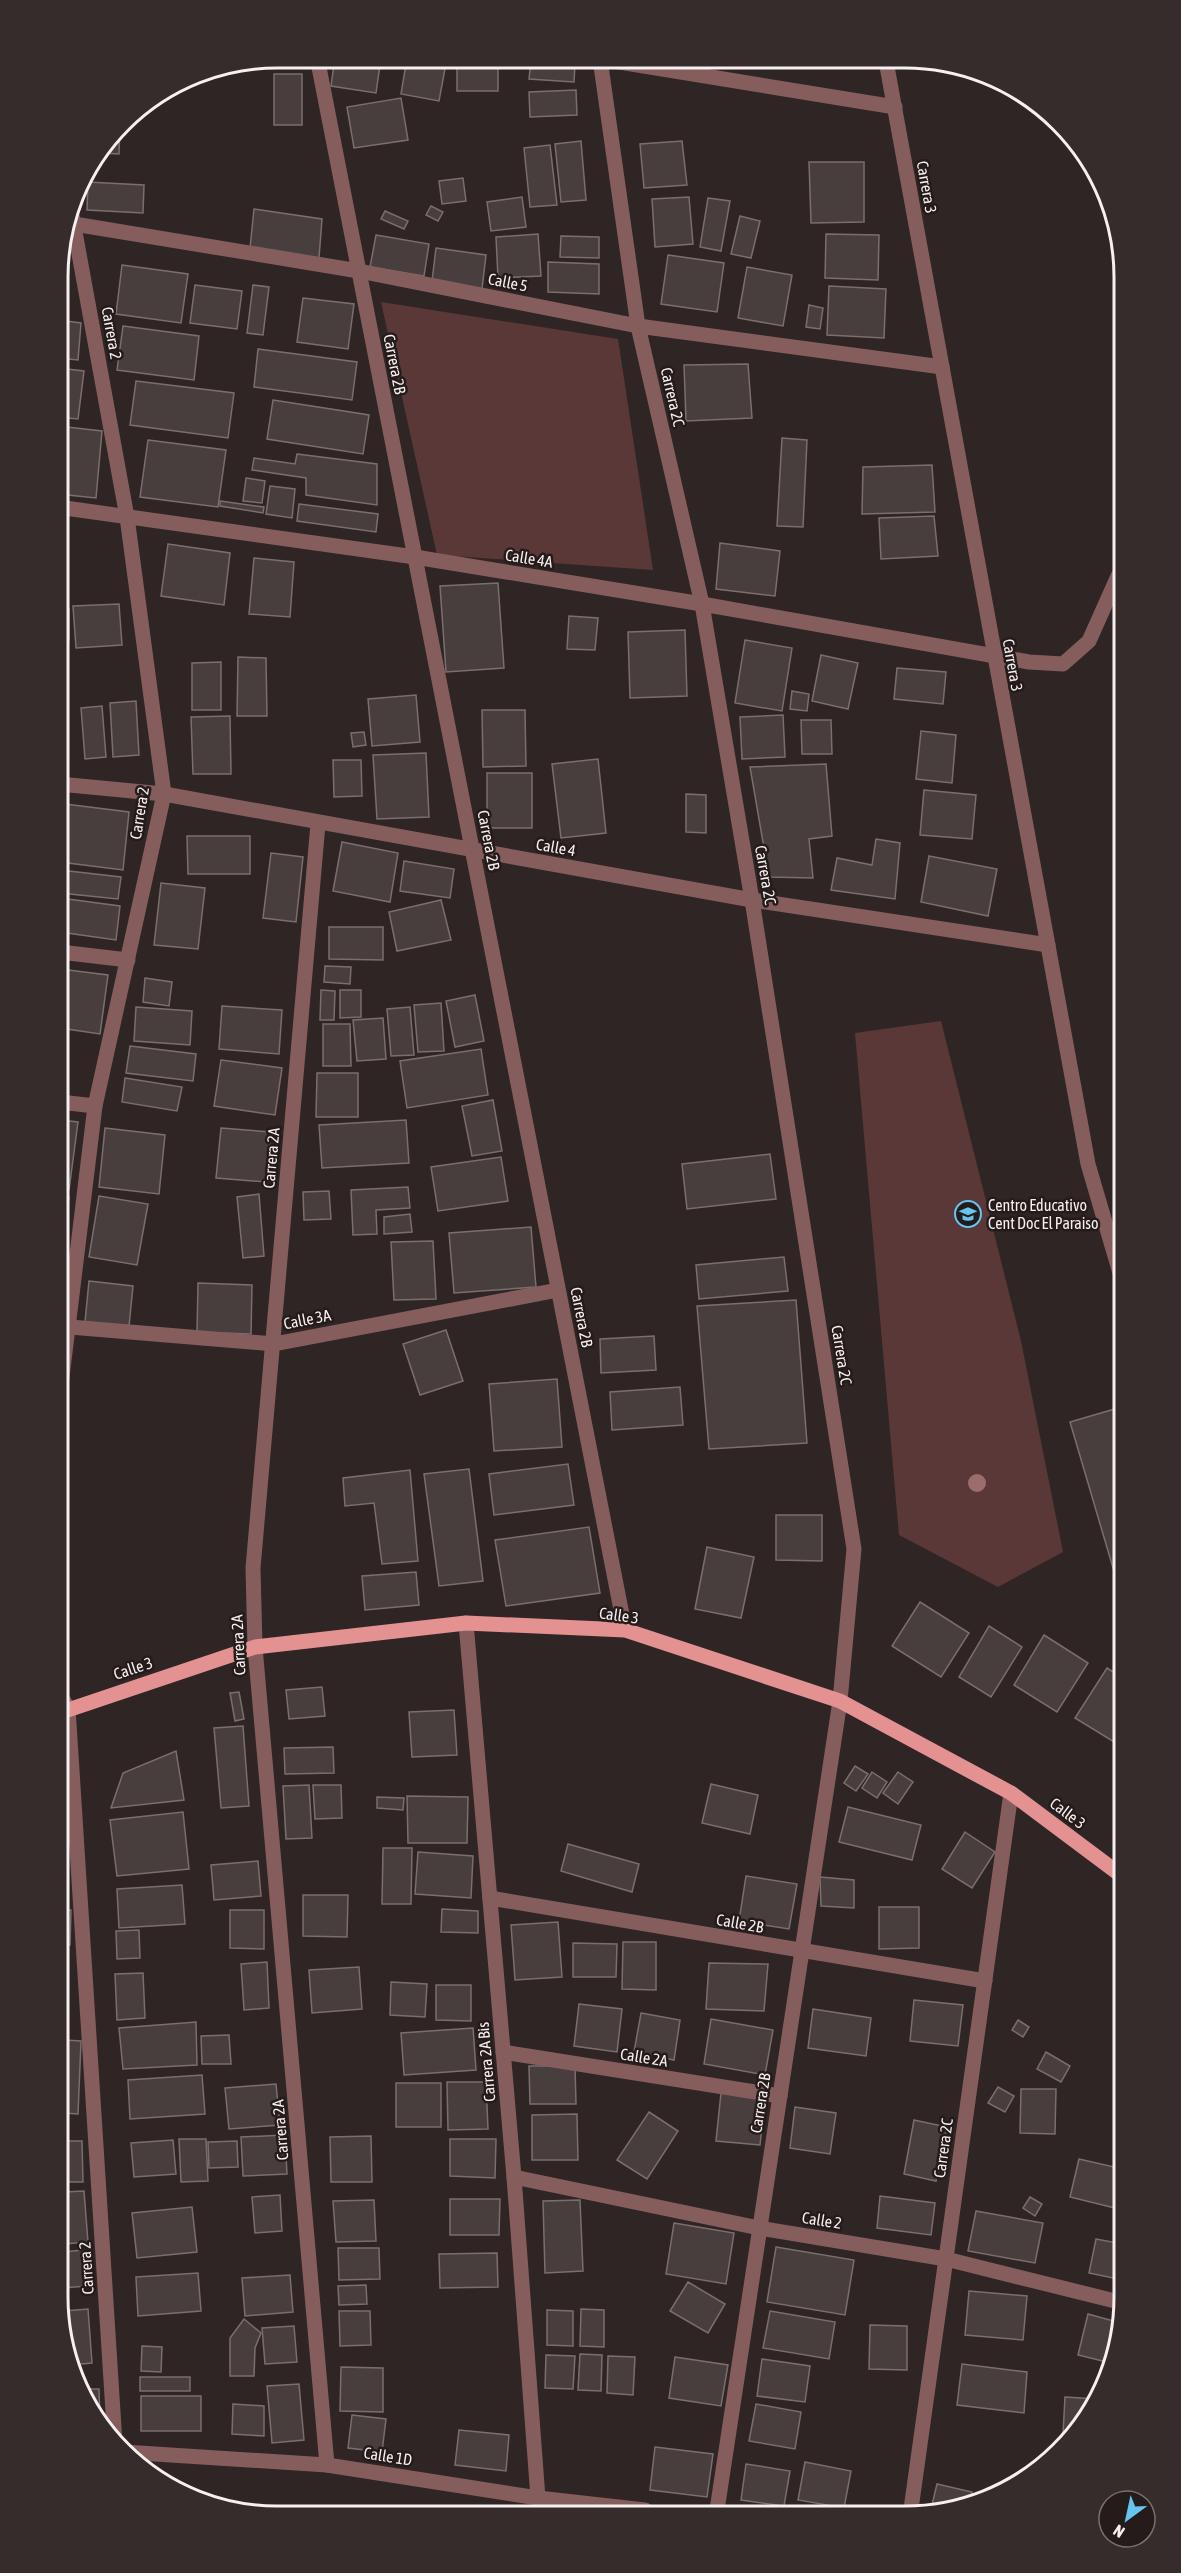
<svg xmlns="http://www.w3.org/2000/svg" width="1181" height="2573" viewBox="0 0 1181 2573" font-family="'Asap Condensed',sans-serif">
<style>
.green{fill:#5a3838}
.building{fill:#493e3e;stroke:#7b6e6e;stroke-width:1.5}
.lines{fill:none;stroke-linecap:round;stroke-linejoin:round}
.minor{stroke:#865d5d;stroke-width:15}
.major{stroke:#e49192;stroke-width:15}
.tree{fill:#9b6d6d}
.labels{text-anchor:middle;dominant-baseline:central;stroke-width:5;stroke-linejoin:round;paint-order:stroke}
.street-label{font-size:16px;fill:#f7f0f0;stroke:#251b1b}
.poi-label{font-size:16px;fill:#f7f0f0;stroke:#251b1b;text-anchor:start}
.rim{fill:none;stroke:#f7f0f0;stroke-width:3}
</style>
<rect width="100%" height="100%" fill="#2f2525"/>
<g class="green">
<path d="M381 302 618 339 653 570 437 555Z"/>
<path d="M941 1021 1021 1341 1063 1552 998 1587 899 1535 855 1033Z"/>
</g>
<g class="building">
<path d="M277 57H293V66H229Z"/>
<path d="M335 57 381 58 376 93 331 86Z"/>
<path d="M407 58H447L439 101 401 94Z"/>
<path d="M498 58V91H457V59Z"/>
<path d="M531 61 575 64 574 82 529 79Z"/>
<rect x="274" y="74" width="28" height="51"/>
<path d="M576 90 577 115 530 117 529 92Z"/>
<path d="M401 98 408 140 354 148 347 107Z"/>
<path d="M120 126 119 154 100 153Z"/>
<path d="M581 141 586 200 561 202 555 144Z"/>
<path d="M682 141 687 185 644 188 640 144Z"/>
<path d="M550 145 557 205 530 207 524 148Z"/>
<path d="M809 162H864V222L811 223Z"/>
<path d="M463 178 466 201 442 204 439 181Z"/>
<path d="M88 182 144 185 143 213 87 210Z"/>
<path d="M522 197 526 227 491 231 487 202Z"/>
<path d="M689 197 693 244 655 247 652 199Z"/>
<path d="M708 198 730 201 721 251 700 247Z"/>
<path d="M431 206 443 212 438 221 426 215Z"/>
<path d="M254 209 322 219 319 258 250 248Z"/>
<path d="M385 211 408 221 404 229 381 219Z"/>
<path d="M740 216 760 221 751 258 731 254Z"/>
<path d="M538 234 541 276 498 278 496 237Z"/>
<path d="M826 234 879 235 878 280 825 278Z"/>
<path d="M376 235 429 244 424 276 370 267Z"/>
<path d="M561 236 599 237V258L560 257Z"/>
<path d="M61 248 67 249 60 307H58L57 262Z"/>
<path d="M436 248 486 255 482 289 432 281Z"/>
<path d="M668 255 724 263 717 312 661 304Z"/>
<path d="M548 262 599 264V294L548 292Z"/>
<path d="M122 265 188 274 181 323 116 314Z"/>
<path d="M747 267 792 275 783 326 738 318Z"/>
<path d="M195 285 242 291 237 329 190 323Z"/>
<path d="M253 285 269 287 263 335 247 333Z"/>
<path d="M829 286 886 289 884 338 827 335Z"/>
<path d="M303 298 354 304 348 349 297 342Z"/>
<path d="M809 305 823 308 820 329 806 327Z"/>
<path d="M58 320 81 323 78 360 58 358Z"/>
<path d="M123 326 199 336 194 380 117 370Z"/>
<path d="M258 349 357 362 352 400 254 387Z"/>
<path d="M748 364 752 418 686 421 684 365Z"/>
<path d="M58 368 84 371 78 419 58 417Z"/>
<path d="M136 381 234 393 228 438 130 425Z"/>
<path d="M273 400 369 415 363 454 267 439Z"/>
<path d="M58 426 102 431 96 498 58 494Z"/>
<path d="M782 438 807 440 803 527 777 526Z"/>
<path d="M148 440 226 450 218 507 140 497Z"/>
<path d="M297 454 377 464V505L306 495V478L252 470 254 458 295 464Z"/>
<path d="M932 465 935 512 862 514 863 467Z"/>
<path d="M246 478 265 481 262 503 243 501Z"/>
<path d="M270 486 295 489 292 518 266 514Z"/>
<path d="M220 501 264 507 263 513 220 506Z"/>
<path d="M299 504 378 514 376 532 297 521Z"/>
<path d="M934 516 938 556 881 559 879 518Z"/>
<path d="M58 525 65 526 59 582Z"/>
<path d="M720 543 780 551 775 596 716 589Z"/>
<path d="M168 544 230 553 224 605 161 596Z"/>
<path d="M254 558 294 562 290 617 249 614Z"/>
<path d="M498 583 504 668 446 672 440 586Z"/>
<path d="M119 604 122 645 76 648 73 606Z"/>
<path d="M59 608 69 609V640H59Z"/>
<path d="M569 616 598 618 595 650 567 649Z"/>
<path d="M685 630 687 696 630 698 628 632Z"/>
<path d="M745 640 792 648 782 711 735 703Z"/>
<path d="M821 655 858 663 848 709 812 701Z"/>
<path d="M238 657 266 658 267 716H237Z"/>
<path d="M221 662V710H192V663Z"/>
<path d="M897 668 946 672 943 704 894 699Z"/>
<path d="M792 691 809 694 807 711 790 709Z"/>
<path d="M416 695 420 742 372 746 368 699Z"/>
<path d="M67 699 68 749H59V700Z"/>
<path d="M136 701 139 755 113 757 110 703Z"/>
<path d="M102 706 106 757 85 759 81 708Z"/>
<path d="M482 710H525L526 766 483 767Z"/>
<path d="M783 715 785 757 742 759 740 717Z"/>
<path d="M230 716 231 774H193L191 717Z"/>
<path d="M801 720H831L832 754H802Z"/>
<path d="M921 731 956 735 952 783 916 779Z"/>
<path d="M364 732 366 745 353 747 351 733Z"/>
<path d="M426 753 429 817 377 819 373 755Z"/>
<path d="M598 759 606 833 561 838 552 764Z"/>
<path d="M333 760H361L362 796 334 797Z"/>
<path d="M826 764 832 836 809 839 813 878 769 877 750 767Z"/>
<rect x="487" y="773" width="45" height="55"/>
<path d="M924 790 976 795 972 839 920 835Z"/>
<path d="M686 794 706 795V833L686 832Z"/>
<path d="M65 804 129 812 123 870 60 862Z"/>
<path d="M187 836H250V874H188Z"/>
<path d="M876 839 900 843 895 899 831 890 837 858 872 865Z"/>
<path d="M342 842 398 853 390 902 333 891Z"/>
<path d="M271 853 303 857 296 922 263 918Z"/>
<path d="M929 856 997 869 988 916 921 902Z"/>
<path d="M404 861 454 869 450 898 400 891Z"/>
<path d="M60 870 121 877 118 899 60 893Z"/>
<path d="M161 883 205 888 198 949 154 945Z"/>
<path d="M60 898 120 906 116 940 60 932Z"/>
<path d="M441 900 451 940 397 951 389 912Z"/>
<path d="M329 927H383V960L329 959Z"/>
<path d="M325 966 351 967 350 984 324 982Z"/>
<path d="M60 969 108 975 100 1034 60 1028Z"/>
<path d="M145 978 172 982 169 1006 143 1002Z"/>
<path d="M321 990 335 991 334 1020H320Z"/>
<path d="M340 990H361V1017L340 1018Z"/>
<path d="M475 995 484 1041 455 1047 446 1001Z"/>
<path d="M441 1003 444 1051 418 1052 414 1005Z"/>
<path d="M222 1006 282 1010 279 1054 219 1049Z"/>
<path d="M136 1007 192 1011 190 1045 134 1041Z"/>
<path d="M410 1007 414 1055 391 1056 387 1009Z"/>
<path d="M383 1018 386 1059 357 1061 353 1020Z"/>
<path d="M323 1024H350L351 1066H323Z"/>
<path d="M130 1046 196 1054 193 1081 126 1073Z"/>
<path d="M481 1049 488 1095 407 1108 400 1061Z"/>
<path d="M221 1060 282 1068 275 1115 214 1106Z"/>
<path d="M317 1073H358V1117H316Z"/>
<path d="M125 1078 182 1087 177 1111 122 1102Z"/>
<path d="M493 1100 502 1151 472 1156 462 1106Z"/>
<path d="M60 1120 78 1122 69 1190 61 1189Z"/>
<path d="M406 1120 409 1163 322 1168 319 1125Z"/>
<path d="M105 1128 165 1135 159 1194 99 1187Z"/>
<path d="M221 1128 271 1132 267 1182 216 1178Z"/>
<path d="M770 1154 776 1199 687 1209 682 1164Z"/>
<path d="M501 1157 508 1201 438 1211 431 1167Z"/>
<path d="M408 1187 410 1208 376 1210 377 1234 353 1235 351 1190Z"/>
<path d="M329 1191 331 1219 304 1220 303 1192Z"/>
<path d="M259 1194 264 1256 243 1258 237 1197Z"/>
<path d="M61 1196 69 1197 62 1255H61Z"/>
<path d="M99 1196 148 1204 137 1265 89 1257Z"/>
<path d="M410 1214 412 1232 384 1234V1217Z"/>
<path d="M531 1227 536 1287 454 1293 449 1233Z"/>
<path d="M433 1241 436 1299 394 1300 391 1242Z"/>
<path d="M784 1257 788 1291 699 1299 696 1265Z"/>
<path d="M89 1281 133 1286 129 1326 85 1322Z"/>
<path d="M198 1283 252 1285 251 1334 197 1332Z"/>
<path d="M796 1300 807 1443 709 1449 697 1306Z"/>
<path d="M446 1330 463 1381 420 1395 403 1344Z"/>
<path d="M654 1336 656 1370 601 1373 600 1339Z"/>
<path d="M557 1379 562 1447 494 1451 489 1384Z"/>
<path d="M680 1387 683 1425 612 1430 610 1392Z"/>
<path d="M1118 1408 1120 1416 1121 1595 1070 1422Z"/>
<path d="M568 1464 574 1505 494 1515 489 1474Z"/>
<path d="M469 1469 483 1581 439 1586 424 1474Z"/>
<path d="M410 1470 418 1561 382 1564 374 1503 345 1506 343 1478Z"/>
<path d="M776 1515H822V1561L776 1560Z"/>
<path d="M589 1527 600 1593 506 1606 495 1540Z"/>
<path d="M707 1547 754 1557 741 1618 695 1609Z"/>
<path d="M416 1572 419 1605 365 1610 362 1576Z"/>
<path d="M920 1602 969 1633 941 1677 892 1646Z"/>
<path d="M989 1626 1022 1647 991 1697 959 1677Z"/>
<path d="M1044 1635 1088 1663 1057 1712 1014 1685Z"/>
<path d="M1107 1668 1121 1677 1122 1740 1119 1745 1075 1718Z"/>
<path d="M322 1687 325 1716 289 1719 286 1690Z"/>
<path d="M239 1692 244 1719 235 1721 230 1693Z"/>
<path d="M454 1710 457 1755 412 1757 409 1712Z"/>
<path d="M243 1726 249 1806 221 1808 214 1728Z"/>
<path d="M333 1747 334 1773 285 1774 284 1748Z"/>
<path d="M176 1751 184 1800 111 1808 123 1773Z"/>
<path d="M855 1766 868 1774 856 1791 844 1783Z"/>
<path d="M872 1772 887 1782 877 1798 862 1788Z"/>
<path d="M898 1772 913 1782 898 1804 883 1793Z"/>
<path d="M711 1784 758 1795 750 1834 702 1823Z"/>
<path d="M309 1785 312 1838 286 1839 283 1786Z"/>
<path d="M313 1785H341L342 1818 315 1819Z"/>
<path d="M407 1796 468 1797 467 1843H408Z"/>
<path d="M377 1797 404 1798 403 1810 377 1808Z"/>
<path d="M848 1807 921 1825 912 1860 839 1842Z"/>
<path d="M183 1812 189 1869 117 1876 110 1820Z"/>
<path d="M965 1832 995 1852 972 1888 942 1869Z"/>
<path d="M568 1844 639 1864 632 1892 561 1871Z"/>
<path d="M383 1848H412L411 1904H382Z"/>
<path d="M418 1852 473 1856 471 1898 415 1894Z"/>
<path d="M258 1861 261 1896 214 1900 211 1865Z"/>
<path d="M746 1876 797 1884 789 1929 739 1921Z"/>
<path d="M820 1877 854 1880V1908L821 1906Z"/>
<path d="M182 1885 185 1924 119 1928 117 1889Z"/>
<path d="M303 1895H348L347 1937 303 1936Z"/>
<path d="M879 1907H919V1948L879 1949Z"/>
<path d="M442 1909 478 1911V1933L441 1932Z"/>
<path d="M63 1910H71L70 1945H63Z"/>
<path d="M230 1910H264V1949L230 1948Z"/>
<path d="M558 1922 562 1977 515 1980 511 1925Z"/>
<path d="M139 1930 140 1958 117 1959 116 1931Z"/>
<path d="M623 1942H656V1990L622 1989Z"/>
<path d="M573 1943 617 1944 616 1977H573Z"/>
<path d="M63 1959 68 1960 64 2017H63Z"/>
<path d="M267 1962 269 2008 244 2010 241 1964Z"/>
<path d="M709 1963 768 1964 764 2011 706 2009Z"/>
<path d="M359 1967 362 2009 312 2013 309 1970Z"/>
<path d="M143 1973 145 2018 117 2020 115 1974Z"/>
<path d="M391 1982 427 1984 425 2017 390 2015Z"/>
<path d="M436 1985H471V2021L436 2020Z"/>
<path d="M914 2000 963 2005 958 2046 910 2041Z"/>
<path d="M579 2004 622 2009 617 2052 574 2046Z"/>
<path d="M813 2009 871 2018 866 2056 808 2048Z"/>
<path d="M641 2013 680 2020 674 2060 634 2052Z"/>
<path d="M711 2019 773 2030 765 2075 704 2064Z"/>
<path d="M1018 2020 1029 2027 1023 2037 1012 2030Z"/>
<path d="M196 2022 197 2065 123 2069 119 2028Z"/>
<path d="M473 2028 476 2070 404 2075 401 2033Z"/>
<path d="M229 2035 231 2064H202L201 2036Z"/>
<path d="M64 2040 81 2041 78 2114 64 2113Z"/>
<path d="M1046 2052 1070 2066 1061 2082 1037 2069Z"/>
<path d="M529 2066H575L576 2104H530Z"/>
<path d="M202 2075 205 2114 130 2119 128 2080Z"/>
<path d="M447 2082H486L488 2129 448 2130Z"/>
<rect x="396" y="2083" width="45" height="44"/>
<path d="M276 2084 280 2125 229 2129 225 2088Z"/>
<path d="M998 2087 1014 2096 1005 2112 988 2103Z"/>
<path d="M1021 2089H1056L1055 2134 1020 2133Z"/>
<path d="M721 2093 765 2098 760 2145 716 2141Z"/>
<path d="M795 2107 836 2113 830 2154 790 2148Z"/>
<path d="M649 2112 678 2131 647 2179 617 2160Z"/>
<path d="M577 2114 578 2160H532V2115Z"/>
<path d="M914 2120 947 2127 936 2181 904 2174Z"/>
<path d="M285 2135 287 2174 243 2176 241 2137Z"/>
<path d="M371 2136 372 2182H331L330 2137Z"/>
<path d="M179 2139H206L208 2181 181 2182Z"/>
<path d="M450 2139H496L495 2178 450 2176Z"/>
<path d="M173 2140 176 2174 134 2177 131 2143Z"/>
<path d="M64 2141H82L83 2182H64Z"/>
<path d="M237 2141 238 2167 209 2168 208 2142Z"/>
<path d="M1079 2159 1123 2169V2210L1070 2197Z"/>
<path d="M84 2191 88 2242 64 2244V2192Z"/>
<path d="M280 2195 282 2231 255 2233 252 2197Z"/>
<path d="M880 2196 935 2203 931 2235 877 2228Z"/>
<path d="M1030 2197 1042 2204 1035 2216 1023 2208Z"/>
<path d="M450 2199H500L499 2235H450Z"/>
<path d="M374 2200 376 2241 336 2242 333 2201Z"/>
<path d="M580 2200 583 2271 545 2273 543 2201Z"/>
<path d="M192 2207 197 2252 137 2258 132 2213Z"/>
<path d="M976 2211 1043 2223 1035 2263 968 2251Z"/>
<path d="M674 2223 734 2233 726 2284 666 2274Z"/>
<path d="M1096 2239 1123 2244V2280L1089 2273Z"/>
<path d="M776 2247 854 2260 845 2315 767 2302Z"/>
<path d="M338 2248H379L380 2279 339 2280Z"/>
<path d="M82 2250 86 2286 64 2288V2252Z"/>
<path d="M497 2253 498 2287 440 2288 439 2254Z"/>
<path d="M198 2273 201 2311 138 2316 136 2277Z"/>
<path d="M290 2275 293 2312 245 2316 242 2278Z"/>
<path d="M688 2282 725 2304 708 2333 670 2311Z"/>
<path d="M366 2285 367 2304 339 2305 338 2286Z"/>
<path d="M969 2291 1027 2296 1023 2340 965 2335Z"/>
<path d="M88 2309 92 2363 70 2365 65 2353 64 2311Z"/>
<path d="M581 2309 604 2310V2347L580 2346Z"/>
<path d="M547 2310 573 2311V2346L547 2345Z"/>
<path d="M339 2311H370L371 2345 340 2346Z"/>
<path d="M770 2311 835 2322 829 2359 763 2348Z"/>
<path d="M1088 2314 1121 2323 1111 2363 1078 2355Z"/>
<path d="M244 2319 261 2333 255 2348 254 2376H230V2338Z"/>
<path d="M870 2325 907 2326V2370L869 2369Z"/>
<path d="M294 2326 297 2362 265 2364 262 2328Z"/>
<path d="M142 2346 162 2347 161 2372 141 2371Z"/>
<path d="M580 2354 602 2355 601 2391 578 2390Z"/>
<path d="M546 2355 575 2356 573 2389 545 2388Z"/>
<path d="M608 2356 635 2357 633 2395 607 2393Z"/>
<path d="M675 2357 728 2365 721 2406 669 2398Z"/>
<path d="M762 2359 810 2366 805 2402 757 2396Z"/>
<path d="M962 2364 1027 2372 1024 2413 957 2405Z"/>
<path d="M341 2367 383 2368V2412L340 2411Z"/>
<rect x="140" y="2377" width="50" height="14"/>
<path d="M299 2384 304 2440 272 2443 267 2386Z"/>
<path d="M81 2389H99L100 2422 94 2418Z"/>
<rect x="141" y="2396" width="60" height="35"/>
<path d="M1065 2397 1096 2399 1073 2435 1063 2434Z"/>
<path d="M233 2404 264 2406V2436L232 2434Z"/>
<path d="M756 2404 801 2412 795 2449 749 2441Z"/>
<path d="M352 2415 386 2419 382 2452 348 2448Z"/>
<path d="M459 2430 509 2435 506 2471 455 2465Z"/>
<path d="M655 2447 713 2454 707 2497 650 2490Z"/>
<path d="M805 2462 851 2471 844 2508 798 2500Z"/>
<path d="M746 2464 790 2471 784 2506 741 2500Z"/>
<path d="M937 2484 972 2492 969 2505 961 2508 931 2509Z"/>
</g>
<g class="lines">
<g class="minor">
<path d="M317 57 625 1630"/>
<path d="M600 59 638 326 702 604 752 900 854 1549 840 1701 717 2510"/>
<path d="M601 59 895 107"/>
<path d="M886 61 1088 1164 1120 1273"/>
<path d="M68 223 359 271 638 326 942 367"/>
<path d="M58 507 415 557 702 604 1029 662 1063 664 1089 641 1118 576"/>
<path d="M59 784 164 794 752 900 1048 945"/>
<path d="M318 824 253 1568 255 1647 327 2465"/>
<path d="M60 952 128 960"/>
<path d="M60 1102 95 1106"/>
<path d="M61 1323 70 1327 274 1344 558 1290"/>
<path d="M61 1385 95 1106 164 794 127 517 71 210"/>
<path d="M466 1623 514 2177 538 2498"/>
<path d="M62 1698 68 1708 115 2443"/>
<path d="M490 1898 985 1981"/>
<path d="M503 2052 780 2096"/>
<path d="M514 2177 759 2228 946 2259 1123 2303"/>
<path d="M124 2452 327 2465 538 2498 645 2510"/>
<path d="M911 2509 1011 1793"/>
</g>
<path class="major" d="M62 1712 255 1647 466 1623 625 1630 840 1701 1011 1793 1122 1876"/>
</g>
<circle class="tree" cx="977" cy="1483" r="9"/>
<defs>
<symbol id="school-ring" viewBox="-11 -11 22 22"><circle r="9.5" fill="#251b1b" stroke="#65c5ef" stroke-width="1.5"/><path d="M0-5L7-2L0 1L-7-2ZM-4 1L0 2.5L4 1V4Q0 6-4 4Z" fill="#65c5ef"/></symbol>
</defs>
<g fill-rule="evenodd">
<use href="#school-ring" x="953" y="1199" width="30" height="30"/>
</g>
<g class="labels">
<g class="street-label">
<text transform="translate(927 187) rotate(80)">Carrera 3</text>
<text transform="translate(508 282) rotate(11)">Calle 5</text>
<text transform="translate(112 333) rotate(80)">Carrera 2</text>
<text transform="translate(395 364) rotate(79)">Carrera 2B</text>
<text transform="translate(673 397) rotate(77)">Carrera 2C</text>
<text transform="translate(529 558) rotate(9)">Calle 4A</text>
<text transform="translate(1013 665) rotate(80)">Carrera 3</text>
<text transform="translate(139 813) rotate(-81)">Carrera 2</text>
<text transform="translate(489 840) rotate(79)">Carrera 2B</text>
<text transform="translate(556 847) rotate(10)">Calle 4</text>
<text transform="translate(766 875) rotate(80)">Carrera 2C</text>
<text transform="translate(271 1158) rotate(-85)">Carrera 2A</text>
<text transform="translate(582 1317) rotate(79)">Carrera 2B</text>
<text transform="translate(307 1319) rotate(-11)">Calle 3A</text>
<text transform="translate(842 1355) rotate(81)">Carrera 2C</text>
<text transform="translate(619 1615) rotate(8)">Calle 3</text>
<text transform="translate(238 1645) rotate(-93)">Carrera 2A</text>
<text transform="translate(133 1668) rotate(-18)">Calle 3</text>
<text transform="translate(1068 1813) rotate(37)">Calle 3</text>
<text transform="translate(740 1923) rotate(10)">Calle 2B</text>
<text transform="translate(644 2057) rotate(9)">Calle 2A</text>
<text transform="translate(486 2062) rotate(-95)">Carrera 2A Bis</text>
<text transform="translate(760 2103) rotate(-81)">Carrera 2B</text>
<text transform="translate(280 2130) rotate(-95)">Carrera 2A</text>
<text transform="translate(943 2148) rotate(-82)">Carrera 2C</text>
<text transform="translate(822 2220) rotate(9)">Calle 2</text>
<text transform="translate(86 2268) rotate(-94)">Carrera 2</text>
<text transform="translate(388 2456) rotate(9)">Calle 1D</text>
</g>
<g class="poi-label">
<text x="988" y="1205">Centro Educativo<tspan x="988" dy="18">Cent Doc El Paraiso</tspan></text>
</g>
</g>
<path d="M0 0H1181V2573H0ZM277 68H905A209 209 0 0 1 1114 277V2297A209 209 0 0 1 905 2506H277A209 209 0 0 1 68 2297V277A209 209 0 0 1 277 68Z" fill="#362c2c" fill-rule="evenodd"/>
<path class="rim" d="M277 68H905A209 209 0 0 1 1114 277V2297A209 209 0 0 1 905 2506H277A209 209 0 0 1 68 2297V277A209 209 0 0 1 277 68Z"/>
<g transform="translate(1127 2519) rotate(213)"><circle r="28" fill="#251b1b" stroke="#797070" stroke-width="1.5"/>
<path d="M0-4.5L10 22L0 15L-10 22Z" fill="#65c5ef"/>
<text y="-9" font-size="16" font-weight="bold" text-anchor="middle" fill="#f7f0f0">N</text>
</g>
</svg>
